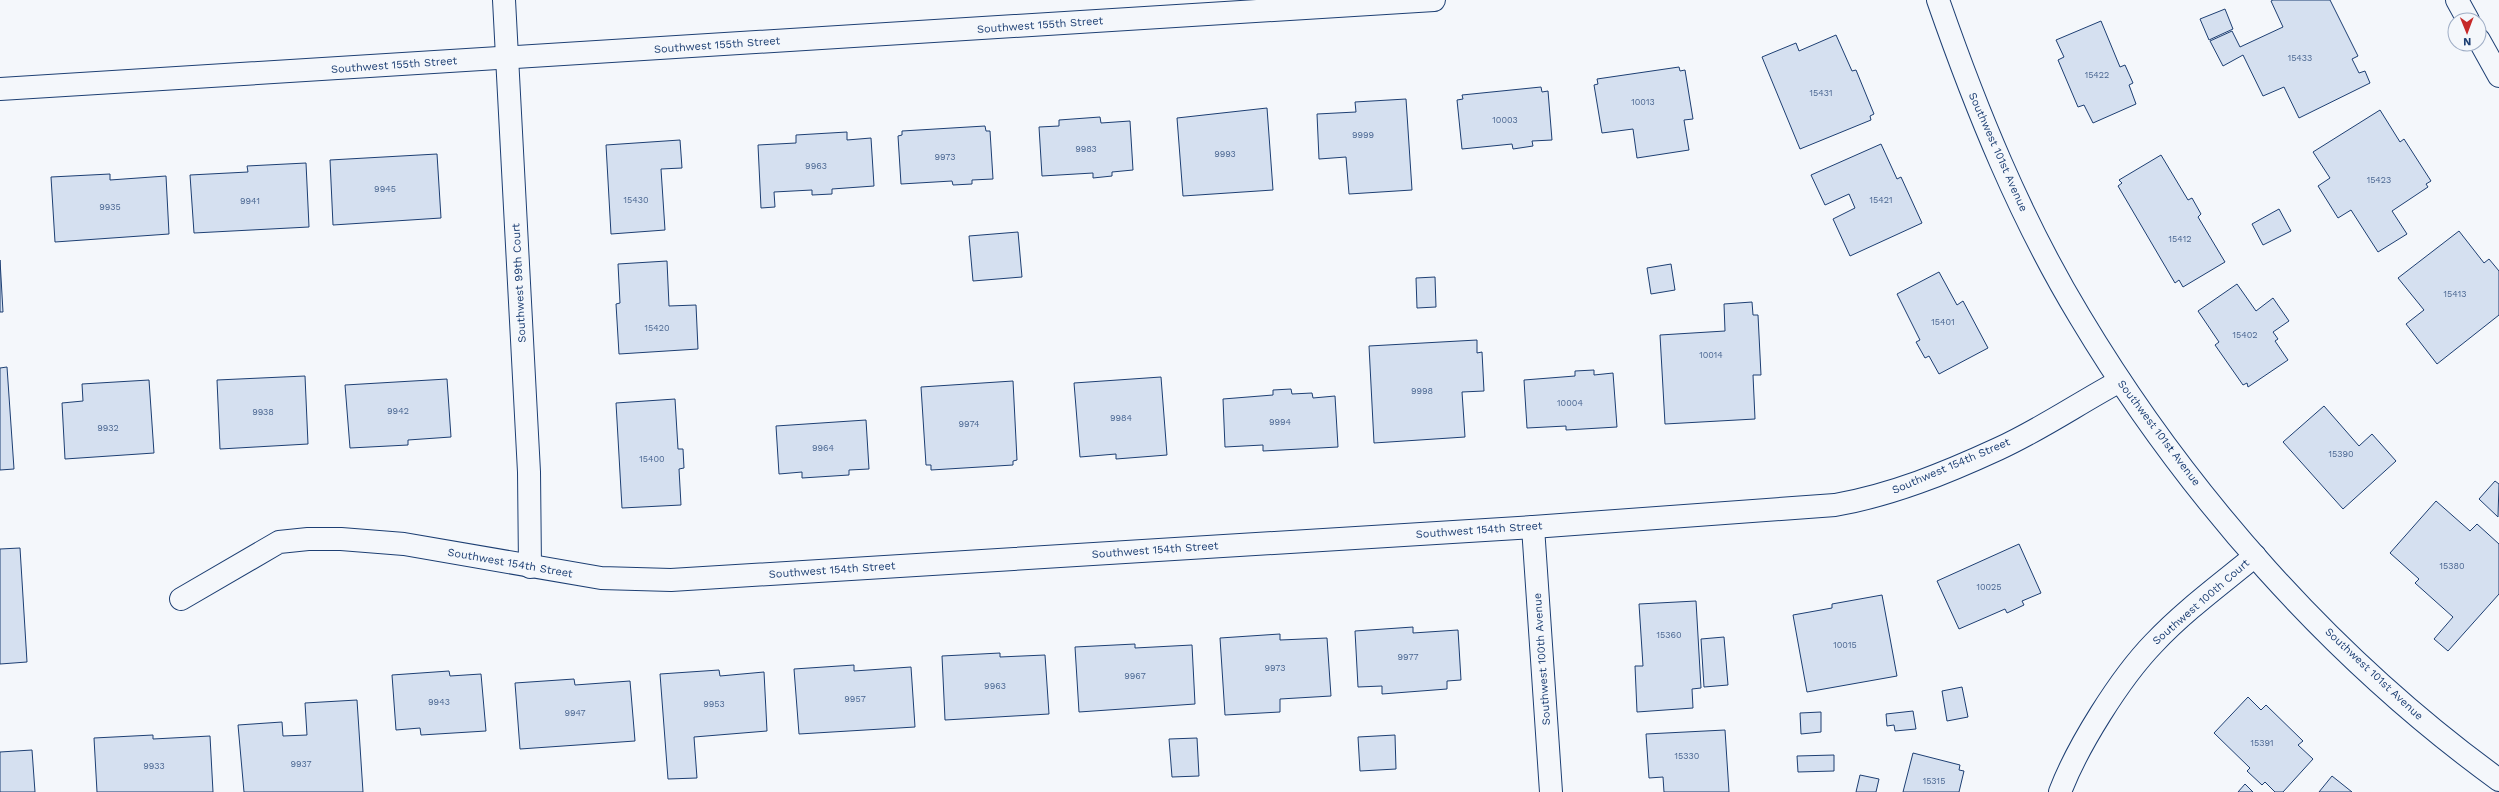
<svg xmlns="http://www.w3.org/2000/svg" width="2499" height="792" viewBox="0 0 2499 792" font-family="'Work Sans',sans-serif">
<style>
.building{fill:#d5e0f0;stroke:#1d3f73}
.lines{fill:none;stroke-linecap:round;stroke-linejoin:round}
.minor-casing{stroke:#1d3f73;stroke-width:24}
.minor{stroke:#f4f7fb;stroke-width:22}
.labels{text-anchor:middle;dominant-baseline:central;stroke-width:3;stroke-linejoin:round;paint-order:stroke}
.number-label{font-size:9px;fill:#4b6792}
.street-label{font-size:11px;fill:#1d3f73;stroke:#f4f7fb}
</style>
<rect width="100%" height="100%" fill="#f4f7fb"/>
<g class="building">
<path d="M2273 0H2330L2358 56 2352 59 2359 73 2365 71 2370 83 2299 118 2284 87 2263 96 2243 55 2223 66 2210 41 2232 31 2240 47 2283 27 2271 1Z"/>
<path d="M2225 9 2233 29 2209 40 2200 19Z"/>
<path d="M2101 21 2120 67 2125 65 2133 83 2129 85 2136 104 2093 123 2084 105 2078 107 2058 60 2064 57 2056 40Z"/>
<path d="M1836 35 1852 71 1856 70 1874 114 1870 116 1871 120 1800 149 1762 57 1796 43 1799 51Z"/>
<path d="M1679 67 1680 71 1685 70 1693 119 1684 120 1689 150 1637 158 1633 129 1602 133 1594 85 1598 84 1597 79Z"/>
<path d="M1541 87 1542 92 1548 91 1552 140 1532 141 1533 146 1513 149 1512 144 1462 149 1457 100 1463 99 1462 95Z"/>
<path d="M1406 99 1412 190 1349 194 1346 157 1319 159 1317 114 1356 112 1355 102Z"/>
<path d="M1267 108 1273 190 1183 196 1177 118Z"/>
<path d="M2380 110 2400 142 2404 139 2431 181 2426 184 2428 187 2392 211 2407 234 2378 252 2351 210 2338 218 2318 186 2330 178 2313 152Z"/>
<path d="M1100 117 1101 123 1130 121 1133 170 1112 172V176L1093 178V173L1042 176 1039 127 1059 126V120Z"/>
<path d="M985 126 986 131H990L993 179 972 180V184L953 185 952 181 901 184 898 136 902 135V131Z"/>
<path d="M847 132V140L871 138 874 186 832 189V194L812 195V190L774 192 775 207 761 208 758 145 796 143V135Z"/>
<path d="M680 140 682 168 661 169 665 230 611 234 606 145Z"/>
<path d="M1881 144 1897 179 1901 177 1922 223 1850 256 1833 219 1855 208 1849 194 1825 205 1811 175Z"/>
<path d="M437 154 441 218 333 225 330 160Z"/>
<path d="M2161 155 2188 200 2192 198 2201 214 2198 217 2225 262 2183 287 2179 280 2175 283 2118 186 2122 183 2119 180Z"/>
<path d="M306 163 309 227 194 233 190 175 248 172 247 166Z"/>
<path d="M110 174V180L166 176 169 234 55 242 51 177Z"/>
<path d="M2279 209 2291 231 2263 245 2252 224Z"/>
<path d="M2459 231 2484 263 2489 259 2499 271V315L2437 364 2406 324 2424 310 2398 278Z"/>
<path d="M1018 232 1022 277 973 281 969 236Z"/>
<path d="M0 260 3 312H0Z"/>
<path d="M667 261 669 306 696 305 698 349 619 354 616 304 620 303 618 264Z"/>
<path d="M1671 264 1675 290 1651 294 1647 268Z"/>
<path d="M1939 272 1957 305 1963 301 1988 348 1939 374 1929 356 1925 358 1916 342 1920 340 1897 294Z"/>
<path d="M1435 277 1436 307 1417 308 1416 278Z"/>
<path d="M2237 284 2256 311 2273 298 2289 321 2273 332 2278 339 2275 341 2288 360 2248 387 2247 383 2243 385 2215 345 2219 342 2198 311Z"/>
<path d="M1752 302 1753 315H1758L1761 375H1753L1755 419 1665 424 1660 335 1725 331 1724 304Z"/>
<path d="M1477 340V353L1482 352 1484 391 1462 392 1465 437 1374 443 1369 346Z"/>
<path d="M7 367 14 469 0 470V368Z"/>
<path d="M1594 370V375L1613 373 1617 427 1566 430V426L1527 428 1524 380 1575 376V371Z"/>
<path d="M305 376 308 444 220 449 217 380Z"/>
<path d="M1161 377 1167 455 1116 459V454L1080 457 1074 383Z"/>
<path d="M447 379 451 437 408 440V445L350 448 345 385Z"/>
<path d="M149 380 154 453 65 459 62 403 83 401 82 384Z"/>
<path d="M1013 381 1017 460 1013 461V465L931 470V465H926L921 387Z"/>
<path d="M1291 389 1292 394 1312 393 1313 398 1335 396 1338 447 1263 451V445L1225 447 1223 399 1273 395V390Z"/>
<path d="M675 399 678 449H683L684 468 679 469 681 505 622 508 616 403Z"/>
<path d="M2324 406 2359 446 2372 434 2396 461 2343 509 2283 442Z"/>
<path d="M866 420 869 469 849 470V475L802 478V472L779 474 776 426Z"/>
<path d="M2495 481 2499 484 2498 517 2479 499Z"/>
<path d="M2436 501 2470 531 2477 524 2499 544V594L2448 651 2434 639 2453 617 2415 583 2419 579 2390 553Z"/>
<path d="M2019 544 2041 593 2022 601 2024 605 2007 613 2005 609 1959 629 1937 581Z"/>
<path d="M20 548 27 662 0 664V549Z"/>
<path d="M1882 595 1897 676 1807 692 1793 615 1832 608V604Z"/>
<path d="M1696 601 1701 688 1692 689 1693 708 1637 712 1635 666H1643L1639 604Z"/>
<path d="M1413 627V633L1458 630 1461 680 1447 681V689L1382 694V686L1358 687 1355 631Z"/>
<path d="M1280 634V640L1327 638 1331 696 1280 699V712L1225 715 1220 638Z"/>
<path d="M1724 637 1728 685 1704 687 1701 639Z"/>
<path d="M1135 644V648L1192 645 1195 704 1079 712 1075 647Z"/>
<path d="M1000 653V657L1045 655 1049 714 945 720 942 656Z"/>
<path d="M854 665V671L911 667 915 727 799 734 794 669Z"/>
<path d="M719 670 720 676 764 672 767 731 694 737 697 778 668 779 660 674Z"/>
<path d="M449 671 450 676 481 674 486 731 421 735 420 728 396 730 392 675Z"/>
<path d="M574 679 575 685 630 681 635 741 520 749 515 683Z"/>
<path d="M1962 687 1968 717 1947 721 1942 691Z"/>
<path d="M2248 697 2261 710 2266 705 2303 741 2298 745 2313 759 2283 792H2275L2265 782 2262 785 2247 771 2250 768 2214 733Z"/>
<path d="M357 700 363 792H244L238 725 282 722 283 736 307 735 305 703Z"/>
<path d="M1913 711 1916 729 1895 731 1894 725 1887 726 1886 714Z"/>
<path d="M1821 712V732L1801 734 1800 713Z"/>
<path d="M1725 730 1729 792H1664L1663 777 1649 778 1646 734Z"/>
<path d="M153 735V739L210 736 213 792H97L94 738Z"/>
<path d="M1395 735 1396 769 1360 771 1358 737Z"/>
<path d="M1197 738 1199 776 1172 777 1169 739Z"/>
<path d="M32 750 35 792H0V752Z"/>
<path d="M1913 753 1960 765 1959 770 1964 771 1959 792H1903Z"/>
<path d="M1834 755V771L1798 772 1797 756Z"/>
<path d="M1860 775 1879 779 1876 792H1856Z"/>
<path d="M2332 776 2352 792H2319Z"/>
<path d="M2245 784 2253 792H2238Z"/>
</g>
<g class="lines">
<defs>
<g id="minor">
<path d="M504 0 529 472 530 567"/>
<path d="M1938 0C1976 109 2020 218 2080 317 2186 494 2332 659 2499 780"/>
<path d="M2457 0 2468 20"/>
<path d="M2479 40 2499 76"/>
<path d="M0 89 1434 0"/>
<path d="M1533 527 1551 792"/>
<path d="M181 599 279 542 308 539H341L404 544 601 578 671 580 1533 527 1835 505C1892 495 1946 473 1998 449 2040 430 2079 403 2120 381"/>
<path d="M2060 792C2077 747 2120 678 2154 643 2184 611 2221 584 2255 556"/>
</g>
</defs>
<use href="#minor" class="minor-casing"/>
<use href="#minor" class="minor"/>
</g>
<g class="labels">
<g class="number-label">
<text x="2300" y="58">15433</text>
<text x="2097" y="75">15422</text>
<text x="1821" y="93">15431</text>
<text x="1643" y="102">10013</text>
<text x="1505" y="120">10003</text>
<text x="1363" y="135">9999</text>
<text x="1086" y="149">9983</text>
<text x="1225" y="154">9993</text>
<text x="945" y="157">9973</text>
<text x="816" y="166">9963</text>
<text x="2379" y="180">15423</text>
<text x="385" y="189">9945</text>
<text x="636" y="200">15430</text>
<text x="1881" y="200">15421</text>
<text x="250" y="201">9941</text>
<text x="110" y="207">9935</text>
<text x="2180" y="239">15412</text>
<text x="2455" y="294">15413</text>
<text x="1943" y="322">15401</text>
<text x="657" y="328">15420</text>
<text x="2245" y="335">15402</text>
<text x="1711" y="355">10014</text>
<text x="1422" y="391">9998</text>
<text x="1570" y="403">10004</text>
<text x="398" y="411">9942</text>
<text x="263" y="412">9938</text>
<text x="1121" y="418">9984</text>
<text x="1280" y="422">9994</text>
<text x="969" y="424">9974</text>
<text x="108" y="428">9932</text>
<text x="823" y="448">9964</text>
<text x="2341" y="454">15390</text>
<text x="652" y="459">15400</text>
<text x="2452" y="566">15380</text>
<text x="1989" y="587">10025</text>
<text x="1669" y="635">15360</text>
<text x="1845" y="645">10015</text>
<text x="1408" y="657">9977</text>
<text x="1275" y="668">9973</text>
<text x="1135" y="676">9967</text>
<text x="995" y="686">9963</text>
<text x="855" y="699">9957</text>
<text x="439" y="702">9943</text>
<text x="714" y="704">9953</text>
<text x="575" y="713">9947</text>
<text x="2262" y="743">15391</text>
<text x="1687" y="756">15330</text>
<text x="301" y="764">9937</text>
<text x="154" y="766">9933</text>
<text x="1934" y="781">15315</text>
</g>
<g class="street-label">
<text transform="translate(1040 25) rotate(-4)">Southwest 155th Street</text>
<text transform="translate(717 45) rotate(-4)">Southwest 155th Street</text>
<text transform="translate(394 65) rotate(-4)">Southwest 155th Street</text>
<text transform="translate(1998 152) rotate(66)">Southwest 101st Avenue</text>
<text transform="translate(519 283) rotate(-93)">Southwest 99th Court</text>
<text transform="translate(2159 433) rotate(53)">Southwest 101st Avenue</text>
<text transform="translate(1951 466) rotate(-23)">Southwest 154th Street</text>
<text transform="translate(1479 530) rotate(-4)">Southwest 154th Street</text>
<text transform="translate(1155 550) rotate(-4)">Southwest 154th Street</text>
<text transform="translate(510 563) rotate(10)">Southwest 154th Street</text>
<text transform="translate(832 570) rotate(-4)">Southwest 154th Street</text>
<text transform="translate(2201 602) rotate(-41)">Southwest 100th Court</text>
<text transform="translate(1542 659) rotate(-94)">Southwest 100th Avenue</text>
<text transform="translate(2374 674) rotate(43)">Southwest 101st Avenue</text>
</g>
</g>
<g transform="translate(2467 32) rotate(179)"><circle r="19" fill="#f4f7fb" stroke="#9eadc5"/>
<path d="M0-3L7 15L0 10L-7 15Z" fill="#c62828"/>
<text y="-6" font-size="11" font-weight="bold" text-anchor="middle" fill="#1d3f73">N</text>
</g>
</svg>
